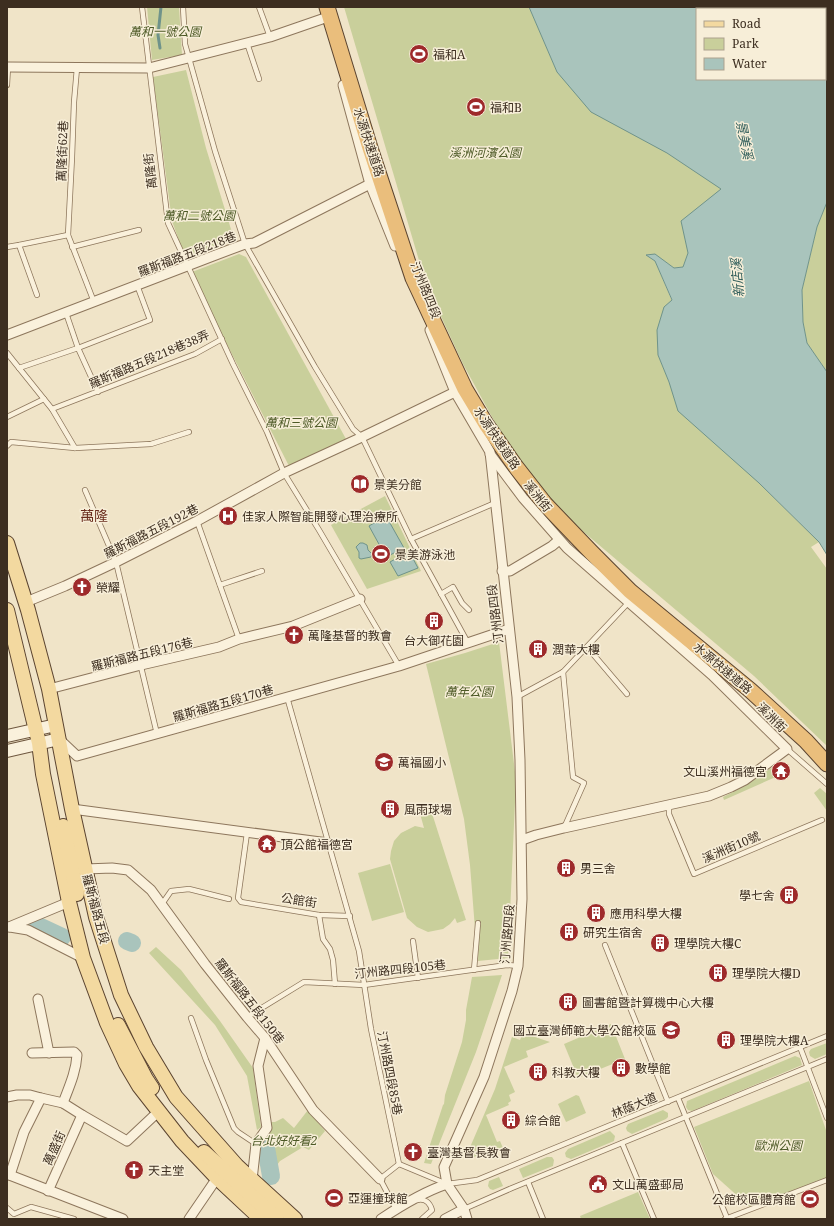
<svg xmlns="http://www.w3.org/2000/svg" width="834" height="1226" viewBox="0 0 834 1226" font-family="'Noto Serif','Noto Sans TC',serif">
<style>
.green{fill:#c9cf9b}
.water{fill:#a9c4bc;stroke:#6f938a}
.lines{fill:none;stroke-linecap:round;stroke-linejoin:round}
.stream{stroke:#6f938a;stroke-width:3}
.river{stroke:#a9c4bc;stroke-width:18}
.service-casing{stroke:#8d765c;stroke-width:6}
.minor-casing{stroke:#8d765c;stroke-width:11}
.secondary-casing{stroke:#6f573f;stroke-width:14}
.primary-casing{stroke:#5b4430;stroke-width:16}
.trunk-casing{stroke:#5b4430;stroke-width:17}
.service{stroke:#faf1dc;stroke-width:4.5}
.minor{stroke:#faf1dc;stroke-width:9}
.secondary{stroke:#faf1dc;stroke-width:12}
.primary{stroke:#f3d9a0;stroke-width:14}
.trunk{stroke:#eabe7c;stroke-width:15}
.labels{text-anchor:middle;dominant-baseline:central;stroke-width:3;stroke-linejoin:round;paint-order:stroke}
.park-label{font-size:12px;font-style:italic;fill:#4d5a26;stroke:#f7eed8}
.poi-label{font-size:12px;fill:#3d2e20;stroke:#f7eed8;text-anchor:start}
.street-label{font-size:12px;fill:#3d2e20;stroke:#f7eed8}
.water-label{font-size:13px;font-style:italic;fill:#2f5d5a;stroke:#f7eed8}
.quarter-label{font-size:14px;fill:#6b2e1e;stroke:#f7eed8}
</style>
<rect width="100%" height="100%" fill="#f0e4c8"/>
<g class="green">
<path d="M147 7H179L182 55 152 60Z"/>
<path d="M344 7H529L557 72 667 153 722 189 682 221 688 253 683 267 674 268 666 262 647 255 655 261 672 301 658 355 669 382 759 483 819 542 811 547 827 569V746L754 676 560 512 503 437 463 364 426 284Z"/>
<path d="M186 70 206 148 234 239 185 257 172 221 153 77Z"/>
<path d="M827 202V372L807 343 803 322 802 290 817 227Z"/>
<path d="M239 254 246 257 346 439 289 466 215 321 192 272Z"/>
<path d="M385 496 421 571 367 589 331 525Z"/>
<path d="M499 642 516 780 508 958 478 961 479 925 475 929 470 865 464 819 426 664 465 653Z"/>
<path d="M774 766 778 776 724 800 723 797 745 786Z"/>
<path d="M820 788 827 794V811L814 793Z"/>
<path d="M430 807 466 920 457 923 455 918 450 924 443 929 428 932 417 927 407 918 390 859 391 851 394 841 401 833 415 826 424 828 419 810Z"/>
<path d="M390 864 404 912 372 921 358 873Z"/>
<path d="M156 947 181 970 220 1021 253 1068 261 1127 257 1130 247 1076 215 1025 149 953Z"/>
<path d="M502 975 476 1052 431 1164 424 1163 443 1105 444 1104 445 1095 462 1042 466 1020V1010L472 977Z"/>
<path d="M611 1024 625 1059 578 1078 564 1044Z"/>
<path d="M523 1033 550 1042 526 1051 528 1057 504 1067 515 1092 509 1095 511 1101 508 1103 509 1105 486 1115 497 1142 500 1141 503 1148 497 1150 496 1148 474 1157H470L468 1152 495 1089 512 1037 520 1040Z"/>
<path d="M827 1043V1054L815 1059 810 1056 809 1052 811 1049Z"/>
<path d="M795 1056 800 1058 802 1065 692 1111 688 1110 686 1107 687 1101Z"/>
<path d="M809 1081 827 1133V1178L750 1207 713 1174 694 1127Z"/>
<path d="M576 1095 579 1096 586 1113 566 1122 558 1104Z"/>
<path d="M308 1110 325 1131 309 1150 303 1147 280 1161 277 1165 268 1144 263 1140 271 1130V1122H275L283 1118 294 1128Z"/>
<path d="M663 1110 668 1113V1117L666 1119 632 1134 627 1131 626 1128 628 1124Z"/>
<path d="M610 1131 615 1136 614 1141 571 1159 566 1157 565 1153 568 1149Z"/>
<path d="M547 1157H552L554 1160 553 1166 523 1178 519 1169Z"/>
<path d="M499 1177 503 1186 493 1190 490 1189 488 1186 489 1181Z"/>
<path d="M638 1192 650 1219H581L580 1216Z"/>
</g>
<g class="water">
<path d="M529 7H739L738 9H697V79H825V9H789L790 7H827V202L817 227 802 290 803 322 807 343 827 372V555L819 542 759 483 678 411 669 382 658 355 657 330 664 307 672 300 655 261 646 255 655 254 674 268 683 267 688 253 681 221 721 189 667 153 591 112 557 72Z"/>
<path d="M386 516 404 548 386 557 369 526Z"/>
<path d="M360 543H363L367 545 368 550 372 554 371 557 361 559 359 558V552L356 547Z"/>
<path d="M409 551 418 568 398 576 390 562Z"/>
</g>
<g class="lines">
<path class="stream" d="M160 48 158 35 161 7"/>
<g class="river">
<path d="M32 923 62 937"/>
<path d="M127 941 132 943"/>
<path d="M265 1142 271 1176"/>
</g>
<defs>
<g id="service">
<path d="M142 7 168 223 233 364 267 432 284 473 319 530 399 666"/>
<path d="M183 7 185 44 189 58 215 151 245 244 315 367 353 429 362 437 411 539 468 643"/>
<path d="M259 7 270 37"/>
<path d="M247 43 259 79"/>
<path d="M77 68 74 102 72 157 68 235 94 302"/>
<path d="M7 85 8 67"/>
<path d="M19 245 37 295"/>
<path d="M7 247 19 245 68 235"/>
<path d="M72 247 139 230"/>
<path d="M66 313 78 348 98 392"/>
<path d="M7 353 52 409 75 448"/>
<path d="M19 368 78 348 150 320 137 285"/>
<path d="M52 409 195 354 222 339"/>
<path d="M7 417 44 399"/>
<path d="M7 446 11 442 75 448 151 444 189 432"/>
<path d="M85 490 116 562 157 734"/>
<path d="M197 521 239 639"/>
<path d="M411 539 495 503"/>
<path d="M220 585 262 571"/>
<path d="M441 594 453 587 462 603 469 610"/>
<path d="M587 647 627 694"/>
<path d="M563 672 573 777 584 783 564 828"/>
<path d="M287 697 359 951 371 1029 399 1164"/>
<path d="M517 697 563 672 629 602"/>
<path d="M787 749 827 784"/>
<path d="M669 805V814L694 874 822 820"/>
<path d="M247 833 238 898 241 902 319 915 350 916"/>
<path d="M162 904 171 891 189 889 229 899"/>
<path d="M319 915 323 939 330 949 333 960 335 984"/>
<path d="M413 941 418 978"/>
<path d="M605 945 668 1102"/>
<path d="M474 970 478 923"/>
<path d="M247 1017 304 982 364 985 507 965 518 966"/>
<path d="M191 1018 206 1060 234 1128 238 1132 256 1144"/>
<path d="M800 1047 827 1118"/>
<path d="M678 1098 727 1218"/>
<path d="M622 1143 654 1219"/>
<path d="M528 1182 543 1219"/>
<path d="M417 1200C425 1198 430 1203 432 1210L422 1219"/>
<path d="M7 1208 14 1214 31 1207 74 1219"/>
<path d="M396 1209 380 1179 399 1164 447 1184 477 1180 827 1036"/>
<path d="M464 1209 512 1188 827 1059"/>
<path d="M725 1219 827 1180"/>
</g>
<g id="minor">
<path d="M7 67 149 68 270 37 325 18"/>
<path d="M343 85 370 184 395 246"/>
<path d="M430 330 455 392 490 452 517 697 520 760 522 899 518 966 512 991 484 1077 444 1167 447 1184 464 1209 467 1219"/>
<path d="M7 335 213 256 245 244 254 243 370 184"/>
<path d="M490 454 523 498 567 548 712 675 787 749 745 780 731 787 709 796 564 828 536 835 522 840"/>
<path d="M502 571H510L552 546 559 540"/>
<path d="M26 602 65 586 116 562 197 521 284 473 362 437 455 392"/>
<path d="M49 689 141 665 219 647 239 639 293 626 360 599"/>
<path d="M59 739 77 756 399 666 509 629"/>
<path d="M72 809 328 843"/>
<path d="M85 869 112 868 128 870 151 890 205 964 247 1017 265 1038 313 1110 380 1179"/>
<path d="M9 927 69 902"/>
<path d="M10 927 28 930 83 958"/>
<path d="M38 999 49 1053"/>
<path d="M32 1053 74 1052 77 1055C76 1072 69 1087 63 1103"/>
<path d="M7 1097 17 1095H30L41 1098 63 1103 82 1115 127 1141 159 1111"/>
<path d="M7 1174 123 1219"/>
<path d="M10 1175 24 1132 41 1098"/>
<path d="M252 1180 256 1144 267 1128 258 1066 265 1038"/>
<path d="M48 1191 82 1115"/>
<path d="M189 1219 217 1178"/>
<path d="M381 1219C402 1205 423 1192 447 1184"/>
<path d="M445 1219 464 1209"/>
</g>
<g id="secondary">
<path d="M7 736 56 725"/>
<path d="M7 751 59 739"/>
</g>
<g id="primary">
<path d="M7 543 28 610 49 689 72 809 96 917 121 995 146 1047 176 1097 237 1166 295 1219"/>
<path d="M7 610 39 743 43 774 69 902 83 958 107 1023 126 1064 139 1086 182 1141 217 1178 261 1219"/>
<path d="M63 826 77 894"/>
<path d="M118 1025 146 1079 152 1088"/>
<path d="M204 1152 277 1219"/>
</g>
<path id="trunk" d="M327 7 370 148 413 278 465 389 486 424 516 467 545 504 592 553 630 591 750 690 806 741 827 764"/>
</defs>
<use href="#service" class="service-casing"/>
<use href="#minor" class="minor-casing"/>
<use href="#secondary" class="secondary-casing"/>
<use href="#primary" class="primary-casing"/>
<use href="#trunk" class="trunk-casing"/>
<use href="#service" class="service"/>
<use href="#minor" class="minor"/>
<use href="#secondary" class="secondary"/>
<use href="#primary" class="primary"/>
<use href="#trunk" class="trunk"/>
</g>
<defs>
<symbol id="stadium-disc" viewBox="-11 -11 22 22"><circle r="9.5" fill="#9e2a2b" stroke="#f7eed8"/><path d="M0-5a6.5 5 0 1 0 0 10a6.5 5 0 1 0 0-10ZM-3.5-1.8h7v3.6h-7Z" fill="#fff"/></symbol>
<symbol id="library-disc" viewBox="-11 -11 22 22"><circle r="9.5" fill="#9e2a2b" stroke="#f7eed8"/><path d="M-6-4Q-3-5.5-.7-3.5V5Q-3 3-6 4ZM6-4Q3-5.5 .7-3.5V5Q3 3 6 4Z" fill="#fff"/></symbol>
<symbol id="hospital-disc" viewBox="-11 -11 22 22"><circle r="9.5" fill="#9e2a2b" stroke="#f7eed8"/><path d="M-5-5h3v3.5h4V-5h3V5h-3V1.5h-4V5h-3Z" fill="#fff"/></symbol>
<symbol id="church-disc" viewBox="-11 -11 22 22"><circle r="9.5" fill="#9e2a2b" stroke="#f7eed8"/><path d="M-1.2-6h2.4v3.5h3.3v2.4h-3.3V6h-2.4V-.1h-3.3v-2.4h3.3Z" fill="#fff"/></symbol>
<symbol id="building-disc" viewBox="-11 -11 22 22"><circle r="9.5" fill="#9e2a2b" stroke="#f7eed8"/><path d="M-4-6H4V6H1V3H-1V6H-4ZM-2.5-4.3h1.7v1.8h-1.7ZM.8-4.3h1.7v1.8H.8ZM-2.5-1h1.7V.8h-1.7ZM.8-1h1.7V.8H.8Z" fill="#fff"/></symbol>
<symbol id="school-disc" viewBox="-11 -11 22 22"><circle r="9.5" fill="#9e2a2b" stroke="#f7eed8"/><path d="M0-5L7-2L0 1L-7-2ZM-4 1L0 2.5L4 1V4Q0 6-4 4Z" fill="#fff"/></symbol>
<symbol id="temple-disc" viewBox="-11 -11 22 22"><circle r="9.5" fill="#9e2a2b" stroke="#f7eed8"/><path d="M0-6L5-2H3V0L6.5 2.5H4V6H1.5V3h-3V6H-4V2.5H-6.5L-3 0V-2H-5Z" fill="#fff"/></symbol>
<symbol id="university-disc" viewBox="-11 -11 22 22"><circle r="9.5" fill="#9e2a2b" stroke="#f7eed8"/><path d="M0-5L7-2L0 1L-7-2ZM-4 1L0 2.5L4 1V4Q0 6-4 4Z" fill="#fff"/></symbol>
<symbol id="civic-disc" viewBox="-11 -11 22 22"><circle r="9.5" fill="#9e2a2b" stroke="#f7eed8"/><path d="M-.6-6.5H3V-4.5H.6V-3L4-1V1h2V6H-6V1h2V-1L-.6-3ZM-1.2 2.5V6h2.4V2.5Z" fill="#fff"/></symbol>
</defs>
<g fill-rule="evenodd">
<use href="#stadium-disc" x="408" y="43" width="22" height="22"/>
<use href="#stadium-disc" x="465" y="96" width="22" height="22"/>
<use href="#library-disc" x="349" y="473" width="22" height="22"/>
<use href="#hospital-disc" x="217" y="505" width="22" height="22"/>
<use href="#stadium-disc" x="370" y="543" width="22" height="22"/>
<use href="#church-disc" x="71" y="576" width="22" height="22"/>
<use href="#building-disc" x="423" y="610" width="22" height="22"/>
<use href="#church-disc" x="283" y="624" width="22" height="22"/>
<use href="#building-disc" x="527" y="638" width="22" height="22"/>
<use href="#school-disc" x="373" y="751" width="22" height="22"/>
<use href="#temple-disc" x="770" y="760" width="22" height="22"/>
<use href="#building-disc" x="379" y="798" width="22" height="22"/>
<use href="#temple-disc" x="256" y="833" width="22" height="22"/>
<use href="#building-disc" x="555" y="857" width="22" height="22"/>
<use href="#building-disc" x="778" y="884" width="22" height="22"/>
<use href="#building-disc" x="585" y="902" width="22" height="22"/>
<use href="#building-disc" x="558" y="921" width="22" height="22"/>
<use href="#building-disc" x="649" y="932" width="22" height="22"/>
<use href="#building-disc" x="707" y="962" width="22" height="22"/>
<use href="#building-disc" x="557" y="991" width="22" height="22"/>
<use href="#university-disc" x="660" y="1019" width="22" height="22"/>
<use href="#building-disc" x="715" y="1029" width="22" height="22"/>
<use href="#building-disc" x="610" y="1057" width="22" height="22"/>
<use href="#building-disc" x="527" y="1061" width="22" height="22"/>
<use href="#building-disc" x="500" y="1109" width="22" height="22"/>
<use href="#church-disc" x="402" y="1141" width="22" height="22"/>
<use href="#church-disc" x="123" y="1159" width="22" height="22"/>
<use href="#civic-disc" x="587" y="1173" width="22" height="22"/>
<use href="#stadium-disc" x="323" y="1187" width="22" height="22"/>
<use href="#stadium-disc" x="799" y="1188" width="22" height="22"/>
</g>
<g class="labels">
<g class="park-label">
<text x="165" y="31">萬和一號公園</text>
<text x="485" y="152">溪洲河濱公園</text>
<text x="199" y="215">萬和二號公園</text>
<text x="301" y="422">萬和三號公園</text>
<text x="469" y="691">萬年公園</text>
<text x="284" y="1140">台北好好看2</text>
<text x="778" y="1145">歐洲公園</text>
</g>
<g class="poi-label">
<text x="433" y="54">福和A</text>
<text x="490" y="107">福和B</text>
<text x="374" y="484">景美分館</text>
<text x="242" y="516">佳家人際智能開發心理治療所</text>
<text x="395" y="554">景美游泳池</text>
<text x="96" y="587">榮耀</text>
<text x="308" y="635">萬隆基督的教會</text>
<text x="434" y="640" text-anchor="middle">台大御花園</text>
<text x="552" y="649">潤華大樓</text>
<text x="398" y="762">萬福國小</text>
<text x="767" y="771" text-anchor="end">文山溪州福德宮</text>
<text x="404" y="809">風雨球場</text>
<text x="281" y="844">頂公館福德宮</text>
<text x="580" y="868">男三舍</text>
<text x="775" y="895" text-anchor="end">學七舍</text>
<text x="610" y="913">應用科學大樓</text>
<text x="583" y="932">研究生宿舍</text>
<text x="674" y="943">理學院大樓C</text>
<text x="732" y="973">理學院大樓D</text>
<text x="582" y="1002">圖書館暨計算機中心大樓</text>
<text x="657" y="1030" text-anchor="end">國立臺灣師範大學公館校區</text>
<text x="740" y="1040">理學院大樓A</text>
<text x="635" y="1068">數學館</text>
<text x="552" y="1072">科教大樓</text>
<text x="525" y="1120">綜合館</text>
<text x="427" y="1152">臺灣基督長教會</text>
<text x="148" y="1170">天主堂</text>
<text x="612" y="1184">文山萬盛郵局</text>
<text x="348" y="1198">亞運撞球館</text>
<text x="796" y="1199" text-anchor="end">公館校區體育館</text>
</g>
<g class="street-label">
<text transform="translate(369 142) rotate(72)">水源快速道路</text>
<text transform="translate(62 151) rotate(-88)">萬隆街62巷</text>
<text transform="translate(150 171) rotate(-97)">萬隆街</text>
<text transform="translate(187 254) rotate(-21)">羅斯福路五段218巷</text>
<text transform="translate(426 290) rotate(68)">汀州路四段</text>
<text transform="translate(149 359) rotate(-23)">羅斯福路五段218巷38弄</text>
<text transform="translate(497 438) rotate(56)">水源快速道路</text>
<text transform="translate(538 496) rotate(51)">溪洲街</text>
<text transform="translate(151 531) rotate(-27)">羅斯福路五段192巷</text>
<text transform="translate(495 614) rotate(-97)">汀州路四段</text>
<text transform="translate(142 654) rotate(-14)">羅斯福路五段176巷</text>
<text transform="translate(723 668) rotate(40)">水源快速道路</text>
<text transform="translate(223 703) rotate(-16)">羅斯福路五段170巷</text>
<text transform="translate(772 717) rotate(45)">溪洲街</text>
<text transform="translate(731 847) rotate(-23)">溪洲街10號</text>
<text transform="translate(299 900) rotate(9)">公館街</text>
<text transform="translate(96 909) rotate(75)">羅斯福路五段</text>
<text transform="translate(507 934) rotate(-85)">汀州路四段</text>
<text transform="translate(400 969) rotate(-6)">汀州路四段105巷</text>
<text transform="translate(250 1001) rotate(52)">羅斯福路五段150巷</text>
<text transform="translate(390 1073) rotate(79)">汀州路四段85巷</text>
<text transform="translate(634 1105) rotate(-22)">林蔭大道</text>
<text transform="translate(54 1148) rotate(-66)">萬盛街</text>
</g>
<g class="water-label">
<text transform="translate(745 140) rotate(79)">景美溪</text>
<text transform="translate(737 278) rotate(-95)">新店溪</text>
</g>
<g class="quarter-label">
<text x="94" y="515">萬隆</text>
</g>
</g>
<rect width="834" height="1226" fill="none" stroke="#3d2e20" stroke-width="16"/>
<rect x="696" y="8" width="130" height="72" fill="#f7eed8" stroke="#ada18e"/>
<rect x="704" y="21" width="20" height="6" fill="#f3d9a0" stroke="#ada18e"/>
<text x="732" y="28" font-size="12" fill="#3d2e20">Road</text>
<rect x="704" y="38" width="20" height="12" fill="#c9cf9b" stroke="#ada18e"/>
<text x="732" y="48" font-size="12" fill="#3d2e20">Park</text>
<rect x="704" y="58" width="20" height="12" fill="#a9c4bc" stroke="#ada18e"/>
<text x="732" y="68" font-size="12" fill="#3d2e20">Water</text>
</svg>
